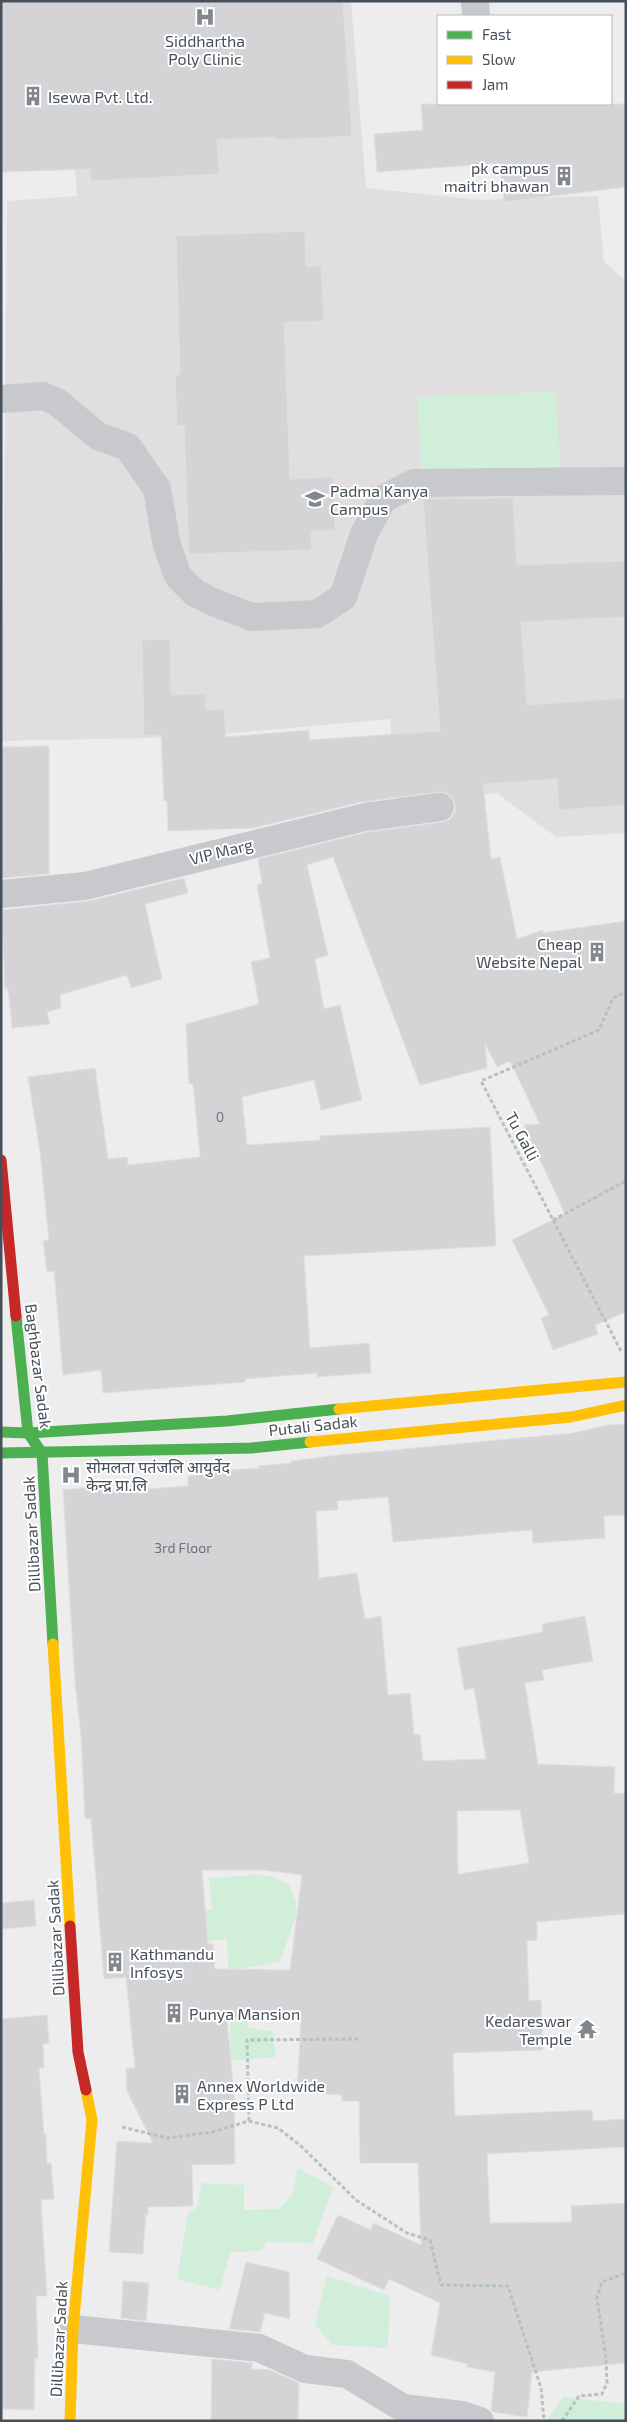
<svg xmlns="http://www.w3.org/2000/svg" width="627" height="2422" viewBox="0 0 627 2422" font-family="'Exo 2','Noto Sans Devanagari',sans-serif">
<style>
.education{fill:#e0dedf}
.green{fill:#d1eedb}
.building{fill:#d4d4d6;stroke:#dfdfe0;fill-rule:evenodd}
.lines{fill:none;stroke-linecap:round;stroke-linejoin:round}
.path{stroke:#b5c2bd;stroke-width:3;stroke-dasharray:4 2.5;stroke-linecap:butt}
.street{stroke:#c7c9cc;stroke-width:28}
.fast{stroke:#4caf50;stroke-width:11}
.slow{stroke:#ffc107;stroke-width:11}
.jam{stroke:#c62828;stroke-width:11}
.labels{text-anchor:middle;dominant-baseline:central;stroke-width:4;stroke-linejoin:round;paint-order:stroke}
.number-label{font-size:14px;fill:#6a727a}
.poi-label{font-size:16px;fill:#45505a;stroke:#fff;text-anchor:start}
.street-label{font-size:16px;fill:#45505a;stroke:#fff}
</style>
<rect width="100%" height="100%" fill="#eeeded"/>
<path class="education" d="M61 1H351L366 188 480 200 598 196 604 261 622 278H626V833L556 837 497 793 398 804 390 719 191 737 2 741 7 201 77 196Z"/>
<g class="green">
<path d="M556 392 560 468 421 469 417 397Z"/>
<path d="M253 1875 271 1876 289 1884 296 1903V1916L280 1961 245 1968 248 2028 273 2031 276 2057 231 2061 227 1939 150 1946 167 1914 212 1910 209 1878Z"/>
<path d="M298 2168 333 2187 313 2243 266 2242 262 2251 231 2252 219 2290 177 2279 188 2213 197 2207 202 2183 244 2185V2210L278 2209 292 2196Z"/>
<path d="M327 2276 390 2296 388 2348 332 2345 315 2324Z"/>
<path d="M563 2397 626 2404V2421H546Z"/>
</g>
<g class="building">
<path d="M1 1H343L352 136 276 140V137L217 140 219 174 91 181 90 169 1 172Z"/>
<path d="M421 104H626V187L504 202 500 163 377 172 374 134 423 130Z"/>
<path d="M305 231 306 267 321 266 324 321 284 322 290 479 333 477 335 530 311 531V550L189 554 184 425 177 426 175 375 180 374 176 236Z"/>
<path d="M513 498 517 565 626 561V617L521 622 527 705 626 698V805L559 810 557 779 483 784 491 859 500 857 517 939 543 930V933L626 921V1312L595 1325 598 1334 553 1350 541 1318 549 1315 512 1240 565 1214 524 1125 540 1124 510 1061 497 1067 485 1043 487 1068 420 1085 333 857 307 865 328 955 315 959 324 1009 340 1005 362 1100 321 1110 314 1080 242 1097 247 1145 320 1140V1136L490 1127 496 1246 304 1256 310 1348 369 1343 371 1373 317 1377V1373L245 1379V1382L103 1393 101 1370 63 1375 54 1271 47 1272 43 1241 49 1240 40 1152 28 1077 95 1068 108 1159 127 1157 128 1165 200 1157 193 1084H189L186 1024 259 1004 251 962 270 958 257 885 262 884 258 859 368 832 443 822 450 819 455 812V805L452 797 445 792H438L361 802 254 828 168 831 167 801H164L161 735 144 736 142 640 170 639 171 695 206 694V710L224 709 226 737 309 730V740L440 731 423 499Z"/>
<path d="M49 746V874L1 878V747Z"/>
<path d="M184 878 188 893 145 904 162 979 131 988 127 975 60 995 61 1008 47 1012 50 1024 12 1028 8 988 5 989 2 910 89 901Z"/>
<path d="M626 1424V1515L604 1516 605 1538 533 1543 532 1530 393 1542 388 1497 337 1501 338 1510 316 1511 319 1578 357 1573 365 1619 381 1616 388 1695 410 1693 414 1735 420 1734 423 1761 486 1759 474 1688 464 1690 457 1648 543 1632 542 1624 585 1616 593 1661 542 1670 544 1680 525 1683 538 1764 615 1767 614 1793 626 1794V1914L537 1922V1940L527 1941 529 2001 541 2000 543 2050 453 2053 455 2116 592 2110 593 2121 626 2119V2147L487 2154 490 2223 572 2222 571 2206 626 2203V2363L532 2372 527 2417 493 2412 491 2410 495 2372 467 2367 468 2364 431 2355 440 2303 389 2279 384 2290 317 2259 338 2215 371 2230 373 2223 421 2245 418 2163H360L359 2101H342V2095L297 2092 301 2021 227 2019 234 2095 235 2164 192 2165 193 2206 148 2207V2215L146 2214 143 2254 109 2252 117 2141 153 2143 127 2091 126 2068H135L126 1977 104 1979 91 1819H85L81 1736 75 1683 63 1490 105 1486V1490L131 1488V1490L188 1486V1476L215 1473V1471L259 1468 258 1466 291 1463V1461L339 1455 573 1433 608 1425ZM520 1810 529 1863 458 1874 457 1811ZM202 1870H263L302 1875 290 1970 215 1969 213 1944H208Z"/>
<path d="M34 1900 36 1926 1 1929V1903Z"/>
<path d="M47 2015 49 2043 43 2044 44 2068H39L44 2134H46L47 2164 51 2163 54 2199 41 2200 47 2296H36L38 2358H35L34 2410 1 2409V2019Z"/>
<path d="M246 2262 289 2272 290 2319 265 2313 260 2332 229 2329Z"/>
<path d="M123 2281 149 2283 146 2321 121 2318Z"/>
<path d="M212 2359 253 2363 251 2369 270 2370 299 2383 298 2421H211Z"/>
</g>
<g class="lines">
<g class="path">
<path d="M553 1220 626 1181"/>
<path d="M621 1351 481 1081 599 1030 613 998 626 992"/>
<path d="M249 2121 247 2040 359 2039"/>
<path d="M122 2127 167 2138 212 2132 249 2121 278 2128 301 2146 356 2200 407 2233 430 2240 441 2285 508 2286 541 2388 544 2421"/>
<path d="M562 2421 579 2396 602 2394 607 2383 606 2358 597 2298 602 2282 626 2273"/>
</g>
<g class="street">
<path d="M475 1 476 16"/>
<path d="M1 399 43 396 57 402 98 436 128 447 157 489 167 546 178 576 195 593 213 602 252 617 317 614 343 597 364 534 383 499 414 483 626 481"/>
<path d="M1 894 85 886 365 817 440 807"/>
<path d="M73 2329 259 2348 305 2369 347 2374 403 2408 462 2415 480 2421"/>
</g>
<g class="fast">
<path d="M16 1316 28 1433 42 1453 53 1644"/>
<path d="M1 1432 28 1433 227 1421 339 1409"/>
<path d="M1 1453 252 1448 310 1442"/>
</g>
<g class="slow">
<path d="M339 1409 626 1382"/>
<path d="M310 1442 571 1417 626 1405"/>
<path d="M53 1644 70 1926"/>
<path d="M70 2421 73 2329 92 2120 86 2090"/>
</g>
<g class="jam">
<path d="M1 1160 16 1316"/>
<path d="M70 1926 78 2052 86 2090"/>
</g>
</g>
<defs>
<symbol id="hospital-bare" viewBox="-9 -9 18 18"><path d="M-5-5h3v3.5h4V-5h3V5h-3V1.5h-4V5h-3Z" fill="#80878d" stroke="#fff" stroke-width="2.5" paint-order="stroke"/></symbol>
<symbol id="building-bare" viewBox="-9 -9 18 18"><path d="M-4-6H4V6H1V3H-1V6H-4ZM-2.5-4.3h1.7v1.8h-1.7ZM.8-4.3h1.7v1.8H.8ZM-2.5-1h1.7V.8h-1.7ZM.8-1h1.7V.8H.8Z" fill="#80878d" stroke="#fff" stroke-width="2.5" paint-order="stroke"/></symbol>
<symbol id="university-bare" viewBox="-9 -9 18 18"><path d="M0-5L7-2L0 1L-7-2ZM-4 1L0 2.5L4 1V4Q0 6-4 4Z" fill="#80878d" stroke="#fff" stroke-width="2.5" paint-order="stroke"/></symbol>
<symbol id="temple-bare" viewBox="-9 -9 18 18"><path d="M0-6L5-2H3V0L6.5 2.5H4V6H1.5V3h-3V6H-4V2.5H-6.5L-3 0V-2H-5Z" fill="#80878d" stroke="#fff" stroke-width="2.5" paint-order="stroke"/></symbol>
</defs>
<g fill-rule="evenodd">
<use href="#hospital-bare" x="191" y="3" width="28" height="28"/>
<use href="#building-bare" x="19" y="82" width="28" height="28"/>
<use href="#building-bare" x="550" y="162" width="28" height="28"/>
<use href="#university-bare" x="301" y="485" width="28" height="28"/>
<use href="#building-bare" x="583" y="938" width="28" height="28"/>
<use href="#hospital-bare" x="57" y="1461" width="28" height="28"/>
<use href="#building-bare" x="101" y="1948" width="28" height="28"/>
<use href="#building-bare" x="160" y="1999" width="28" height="28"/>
<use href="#temple-bare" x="573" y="2015" width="28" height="28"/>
<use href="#building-bare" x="168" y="2080" width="28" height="28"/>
</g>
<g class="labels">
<g class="number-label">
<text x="220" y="1116">0</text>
<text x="183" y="1547">3rd Floor</text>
</g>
<g class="poi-label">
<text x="205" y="40" text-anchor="middle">Siddhartha<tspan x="205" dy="18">Poly Clinic</tspan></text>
<text x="48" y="96">Isewa Pvt. Ltd.</text>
<text x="549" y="167" text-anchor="end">pk campus<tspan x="549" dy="18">maitri bhawan</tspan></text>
<text x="330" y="490">Padma Kanya<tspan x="330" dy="18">Campus</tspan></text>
<text x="582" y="943" text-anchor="end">Cheap<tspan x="582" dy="18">Website Nepal</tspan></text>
<text x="86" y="1466">सोमलता पतंजलि आयुर्वेद<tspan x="86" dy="18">केन्द्र प्रा.लि</tspan></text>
<text x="130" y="1953">Kathmandu<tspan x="130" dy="18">Infosys</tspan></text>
<text x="189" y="2013">Punya Mansion</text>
<text x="572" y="2020" text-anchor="end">Kedareswar<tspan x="572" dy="18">Temple</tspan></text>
<text x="197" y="2085">Annex Worldwide<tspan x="197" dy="18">Express P Ltd</tspan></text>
</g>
<g class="street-label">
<text transform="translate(221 851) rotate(-14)">VIP Marg</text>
<text transform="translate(523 1136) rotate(62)">Tu Galli</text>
<text transform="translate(39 1366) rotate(83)">Baghbazar Sadak</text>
<text transform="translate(313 1425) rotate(-6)">Putali Sadak</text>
<text transform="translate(31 1534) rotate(-93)">Dillibazar Sadak</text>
<text transform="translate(55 1938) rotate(-93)">Dillibazar Sadak</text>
<text transform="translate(58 2339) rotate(-87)">Dillibazar Sadak</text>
</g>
</g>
<rect width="627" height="2422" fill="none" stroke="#45505a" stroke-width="5"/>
<rect x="437" y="15" width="175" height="90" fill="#ffffff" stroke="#b5b9bd"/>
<rect x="447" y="31" width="25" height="8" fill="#4caf50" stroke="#b5b9bd"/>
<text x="482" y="40" font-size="15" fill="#45505a">Fast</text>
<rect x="447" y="56" width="25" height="8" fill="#ffc107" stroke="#b5b9bd"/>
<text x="482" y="65" font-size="15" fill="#45505a">Slow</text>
<rect x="447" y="81" width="25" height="8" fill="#c62828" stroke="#b5b9bd"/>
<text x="482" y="90" font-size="15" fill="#45505a">Jam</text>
</svg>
